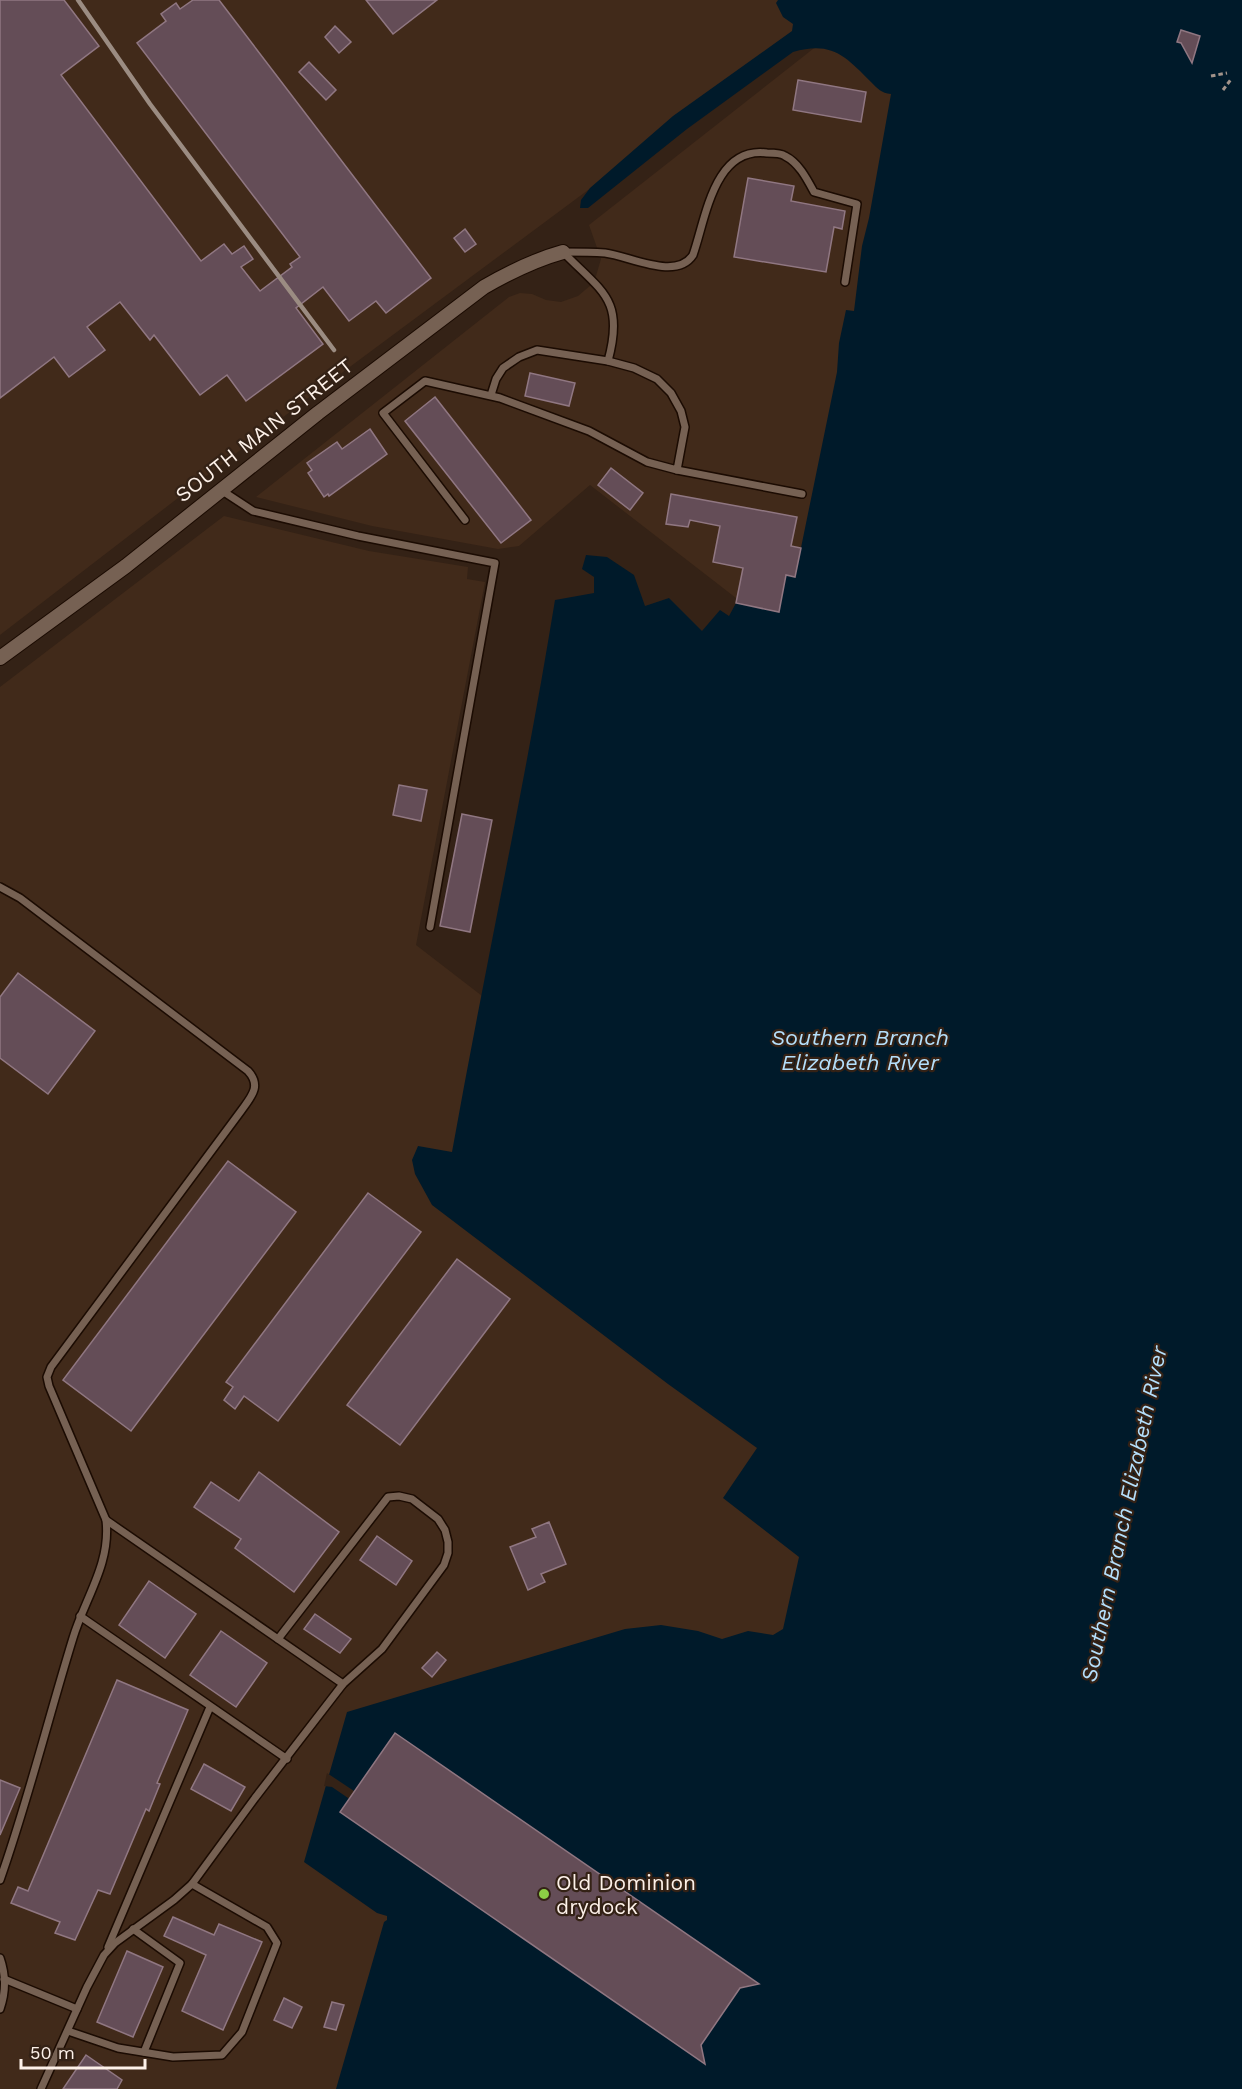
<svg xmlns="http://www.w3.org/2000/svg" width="1242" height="2089" viewBox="0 0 1242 2089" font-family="'Work Sans',sans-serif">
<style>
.built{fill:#412a1a}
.water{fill:#001a2a}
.pier{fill:#342216}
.building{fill:#644d57;stroke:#907782;stroke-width:1.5}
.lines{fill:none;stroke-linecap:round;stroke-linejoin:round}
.lane-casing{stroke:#1b0b02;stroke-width:10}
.street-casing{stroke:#1b0b02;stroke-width:16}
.path{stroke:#a2938a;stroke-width:3;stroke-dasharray:4.5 3;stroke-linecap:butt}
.lane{stroke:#766153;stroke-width:7}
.street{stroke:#766153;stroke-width:14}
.rail{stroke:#9b8c82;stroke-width:4.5}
.poi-dot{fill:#8cce45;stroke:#342216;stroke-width:2}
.labels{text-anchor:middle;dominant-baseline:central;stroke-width:4.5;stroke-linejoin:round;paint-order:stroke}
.street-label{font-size:21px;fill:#fdf1e9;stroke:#342216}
.poi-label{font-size:21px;fill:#fdf1e9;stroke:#342216;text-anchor:start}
.water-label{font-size:22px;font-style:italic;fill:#b4dffb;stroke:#342216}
</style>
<rect width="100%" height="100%" fill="#342216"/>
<g class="built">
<path d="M0 0H1242L862 629 736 603V598L590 485 519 546 498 549 372 526 256 497 509 297 520 293 532 294 546 300 561 302 578 296 591 285 596 276 601 259 589 225 818 45 806 28 308 398 0 635Z"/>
<path d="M224 516 369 551 468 567 467 579 485 582 416 945 649 1125 912 1324 765 2089H0V687Z"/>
</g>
<path class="water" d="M778 0H1242V2089H336L384 1922 387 1920V1916L377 1913 304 1862 347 1712 625 1629 661 1625 698 1631 722 1639 748 1631 773 1635 783 1629 799 1557 723 1498 757 1448 668 1384 432 1205 415 1174 412 1160 418 1146 452 1152C485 967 525 785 555 600L594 593V577L582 569 586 555 607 557 634 575 645 606 669 598 702 631 720 610 729 616 736 603 779 612 786 575 795 577 837 372 839 343 846 310 854 311 862 246 869 218 891 94C881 93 878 89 871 82 845 56 832 41 793 52L687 129 588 208H580L581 200 590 188 673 116 792 31 793 24 783 17 776 3Z"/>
<path class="pier" d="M327 1773 372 1803 367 1811 332 1787 324 1786Z"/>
<g class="building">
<path d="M0 0H64L99 46 61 75 201 261 224 244 232 254 244 246 253 259 241 267 260 291 292 267 290 264 300 257 137 43 166 21 161 14 176 3 180 9 193 0H219L431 278 386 313 376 301 349 321 323 287 296 308 323 344 246 401 227 375 200 395 154 335 150 340 120 302 87 327 105 350 69 377 54 357 0 398Z"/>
<path d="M366 0H437L393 34Z"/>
<path d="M335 26 351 42 339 53 325 37Z"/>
<path d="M1181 30 1200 36 1192 63 1181 43 1177 42Z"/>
<path d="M309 62 336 90 326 100 299 72Z"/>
<path d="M798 80 866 92 861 122 793 110Z"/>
<path d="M748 178 794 186 791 201 845 211 842 229 834 227 826 272 734 257Z"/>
<path d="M465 229 476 244 465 252 454 238Z"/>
<path d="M530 373 575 383 569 406 525 396Z"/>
<path d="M435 397 531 520 501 543 405 421Z"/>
<path d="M370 429 387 454 329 496 328 494 324 497 308 473 312 470 307 463 337 442 342 449Z"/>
<path d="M611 468 643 493 630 510 598 485Z"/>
<path d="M671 494 797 517 791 546 801 548 795 577 786 575 779 612 736 603 743 568 713 562 720 526 690 520 688 527 666 524Z"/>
<path d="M399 785 427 790 421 821 393 815Z"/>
<path d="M462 814 492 820 470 932 440 926Z"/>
<path d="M18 973 95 1031 48 1094 0 1058V997Z"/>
<path d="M228 1161 296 1212 131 1431 63 1380Z"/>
<path d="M368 1193 421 1232 278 1421 244 1396 235 1409 224 1400 233 1387 226 1382Z"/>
<path d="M457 1259 510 1299 400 1445 347 1405Z"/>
<path d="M259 1472 339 1532 294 1592 235 1548 241 1539 194 1507 211 1482 239 1501Z"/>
<path d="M549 1522 566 1564 541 1574 545 1582 528 1590 510 1547 536 1537 532 1529Z"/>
<path d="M377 1536 412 1561 396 1585 360 1560Z"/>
<path d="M149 1581 196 1614 165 1658 119 1625Z"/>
<path d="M315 1614 351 1639 340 1653 304 1629Z"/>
<path d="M221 1631 267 1663 236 1707 190 1675Z"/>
<path d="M437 1652 446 1660 432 1677 422 1668Z"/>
<path d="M117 1680 188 1710 157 1783 160 1784 149 1811 146 1809 110 1894 98 1890 75 1940 55 1933 60 1922 11 1903 18 1887 28 1891Z"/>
<path d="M395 1733 759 1984 740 1988 701 2045 705 2064 340 1812Z"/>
<path d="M204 1764 245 1787 231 1811 191 1789Z"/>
<path d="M0 1780 20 1788 0 1835Z"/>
<path d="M173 1917 214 1935 219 1924 262 1942 223 2030 182 2011 206 1955 164 1936Z"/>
<path d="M127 1951 163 1967 133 2037 97 2022Z"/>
<path d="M284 1998 302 2007 292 2028 274 2020Z"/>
<path d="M332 2002 344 2005 336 2030 324 2027Z"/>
<path d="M86 2055 122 2080 117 2089H63Z"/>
</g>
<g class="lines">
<defs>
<g id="lane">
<path d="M563 252C577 252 591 252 605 253 630 256 676 281 693 255 706 218 714 146 767 153 773 153 781 153 785 156 799 163 807 179 814 192L857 204 845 282"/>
<path d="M563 252C602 292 625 299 608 361"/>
<path d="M677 470 802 494"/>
<path d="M221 490 253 511 358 536 495 563 430 927"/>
<path d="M465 520 383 413 425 381 500 398 589 431 647 462 677 470 685 427 681 411 671 393 657 379 634 368 608 361 537 350 519 357 503 368 496 379 491 395"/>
<path d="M0 887 20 898 248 1071C262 1086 251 1097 241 1111L51 1367 47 1377 49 1386 106 1520 343 1684"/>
<path d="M80 1616 287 1759"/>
<path d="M0 1880C28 1801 48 1719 73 1638 85 1598 111 1564 106 1520"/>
<path d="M133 1929 180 1963 144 2052"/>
<path d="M108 1947 210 1707"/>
<path d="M0 1958C6 1975 6 1992 0 2009"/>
<path d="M4 1979 77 2009"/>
<path d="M68 2031 118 2048 173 2057 222 2055 242 2032 277 1943 267 1927 192 1884"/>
<path d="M41 2089 87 1987 104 1955 115 1943 174 1900 192 1884 255 1798 343 1684 382 1649 444 1565 448 1553V1542L445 1530 438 1519 412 1499 399 1496 388 1497 278 1639"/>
</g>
<path id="street" d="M0 658 126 566 318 413 484 287C510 272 534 260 563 252"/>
</defs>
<use href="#lane" class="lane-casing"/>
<use href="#street" class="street-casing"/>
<g class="path">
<path d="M1211 76 1227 73"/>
<path d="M1223 90 1232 78"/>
</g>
<use href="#lane" class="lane"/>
<use href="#street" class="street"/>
<path class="rail" d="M78 0 150 104 334 350"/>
</g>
<circle class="poi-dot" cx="544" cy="1894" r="6"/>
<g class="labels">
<g class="street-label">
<text transform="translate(264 430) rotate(-38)">SOUTH MAIN STREET</text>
</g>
<g class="poi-label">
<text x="556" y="1882">Old Dominion<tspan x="556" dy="24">drydock</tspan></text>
</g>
<g class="water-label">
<text x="860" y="1037">Southern Branch<tspan x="860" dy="25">Elizabeth River</tspan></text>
<text transform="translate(1124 1514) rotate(-78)">Southern Branch Elizabeth River</text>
</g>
</g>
<path d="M21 2059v9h124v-9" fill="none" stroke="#fdf1e9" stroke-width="3"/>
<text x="30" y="2059" font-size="18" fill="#fdf1e9" stroke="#342216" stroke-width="4.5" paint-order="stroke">50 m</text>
</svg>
